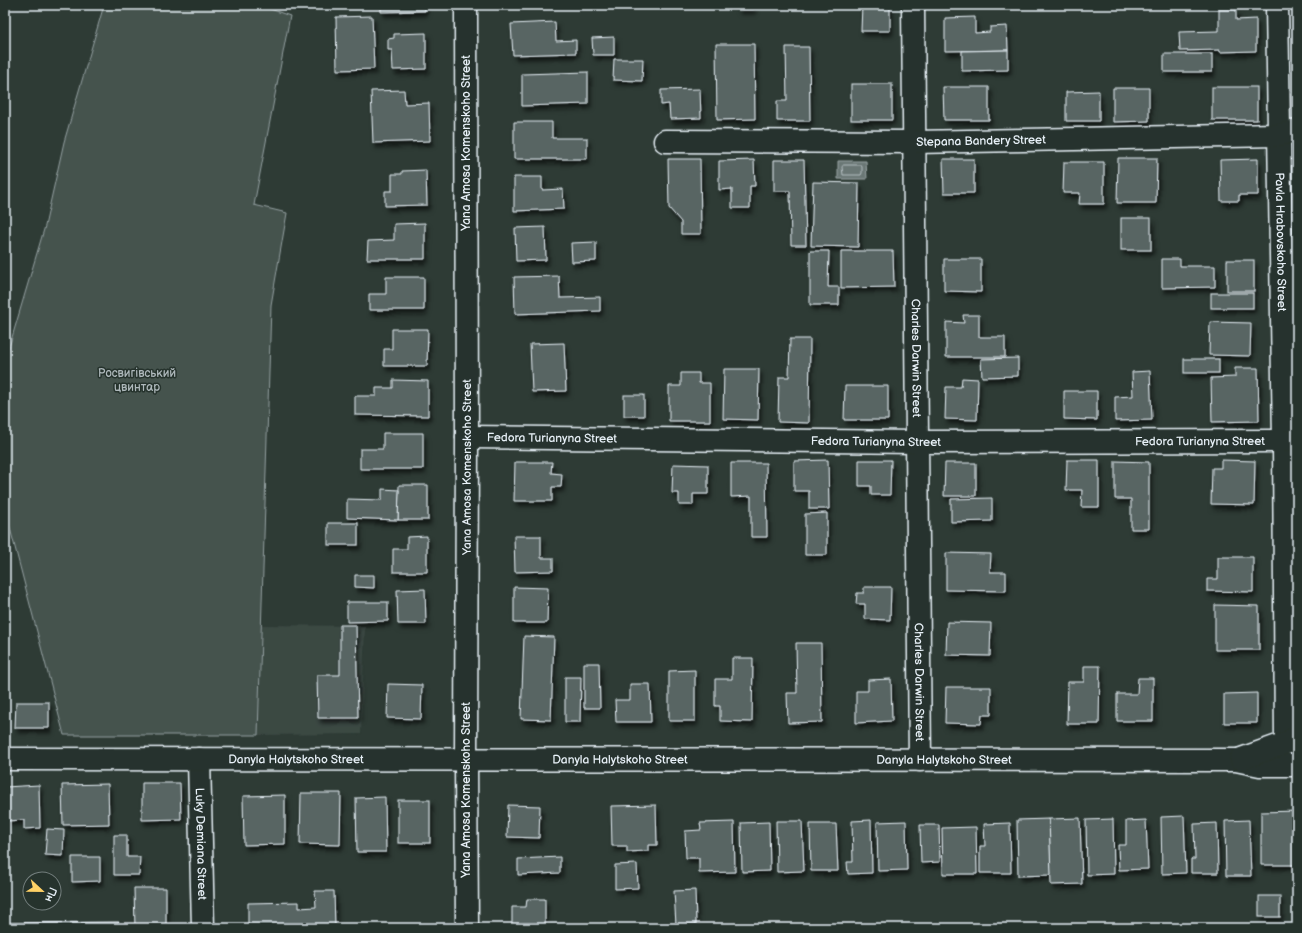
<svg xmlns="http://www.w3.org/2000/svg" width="1302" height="933" viewBox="0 0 1302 933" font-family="'Balsamiq Sans',sans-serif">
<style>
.built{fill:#3b4843}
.green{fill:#45524e;stroke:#96a2a3}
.water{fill:#6b7775;stroke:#9da8a9}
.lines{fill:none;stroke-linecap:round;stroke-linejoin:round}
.shore{stroke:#b6c0c4;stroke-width:1}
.building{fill:#596563;stroke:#e8f1f8;filter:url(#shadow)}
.street-casing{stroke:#e8f1f8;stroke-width:25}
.secondary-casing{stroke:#e8f1f8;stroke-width:25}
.primary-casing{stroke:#e8f1f8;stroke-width:25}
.street{stroke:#26332d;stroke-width:22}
.secondary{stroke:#26332d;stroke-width:22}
.primary{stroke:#26332d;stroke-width:22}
.labels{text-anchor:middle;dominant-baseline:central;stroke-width:3;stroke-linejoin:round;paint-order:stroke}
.street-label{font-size:12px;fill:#e8f1f8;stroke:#26332d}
.park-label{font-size:12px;fill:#afb9bc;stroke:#26332d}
</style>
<defs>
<filter id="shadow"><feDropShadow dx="2.5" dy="4.5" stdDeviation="2" flood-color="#0009"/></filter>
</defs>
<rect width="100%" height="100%" fill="#2e3b35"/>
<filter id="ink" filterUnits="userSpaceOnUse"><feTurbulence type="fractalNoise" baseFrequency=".025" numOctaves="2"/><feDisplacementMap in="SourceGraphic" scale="8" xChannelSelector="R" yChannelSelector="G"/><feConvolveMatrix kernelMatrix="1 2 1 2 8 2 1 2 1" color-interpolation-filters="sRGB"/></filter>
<g filter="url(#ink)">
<path class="built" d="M262 625 365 626 361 734 258 735Z"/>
<g class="green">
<path d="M104 5H259L290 16 254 205 287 213 271 305 258 735H64L5 509V361L45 226 64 142Z"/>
<path d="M1294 5H1297V120L1294 121Z"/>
<path d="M1295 152H1297V620L1293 621Z"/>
</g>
<path class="water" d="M838 161H866L867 179H838Z"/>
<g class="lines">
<path class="shore" d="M844 165H861L862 167V173L861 175H843L842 167Z"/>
</g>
<g class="building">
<path d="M381 5H425V11L381 12Z"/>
<rect x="738" y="5" width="15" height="4"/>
<path d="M862 5H890V31H861Z"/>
<path d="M1219 10H1236V20L1256 19V51L1220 52V50L1180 51 1179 32 1219 31Z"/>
<path d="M372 16 374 69 337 70 336 17Z"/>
<path d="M975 17V33L990 32V27L1007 26 1008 50 945 51V18Z"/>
<path d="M555 22 556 41 576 40V53L513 55 511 24Z"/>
<path d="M426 33V69L393 70 392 50H388V39L394 38V34Z"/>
<path d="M614 37V55H593L592 38Z"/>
<path d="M716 44H754L755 119 717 120Z"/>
<path d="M786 47H809L810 121H777V101H787Z"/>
<path d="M1008 50V70L962 71V51Z"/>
<rect x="1164" y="54" width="48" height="18"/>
<path d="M614 59H643L642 81 613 80Z"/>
<path d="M588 72V104L522 106V74Z"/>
<rect x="851" y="84" width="41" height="36"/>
<path d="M943 87H989V120H944Z"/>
<rect x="1212" y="87" width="45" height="33"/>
<path d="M1113 88H1149V121L1113 122Z"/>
<path d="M700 89 701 118 670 119 669 104 661 105V90Z"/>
<path d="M404 90 405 104 429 103 430 141 373 143 371 91Z"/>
<path d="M1099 91V121H1066V92Z"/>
<path d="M514 122H552V138H587V159H514Z"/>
<path d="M1118 158H1157L1156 203H1117Z"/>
<path d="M668 159H700L701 234H681V222L669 208Z"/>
<path d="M943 159H974V193H944Z"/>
<path d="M1258 159V195H1239V201H1221L1220 160Z"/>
<path d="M754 160 755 186H750V208H732V189L719 190V161Z"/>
<path d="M774 160H804L806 245H791L790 191H774Z"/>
<path d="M1064 162H1104V204H1079L1080 193H1063Z"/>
<path d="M426 170 427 205 385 206V191H392V174H402V171Z"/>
<path d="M514 177H542V190L563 189 564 209 514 211Z"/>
<path d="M813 182 859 183 858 247 811 246Z"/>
<rect x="1121" y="218" width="30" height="32"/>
<path d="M425 223V259H367L368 241 394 240V224Z"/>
<path d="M545 227 546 260 516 261 515 228Z"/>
<path d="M596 242V261L572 262 571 243Z"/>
<path d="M810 251H829L828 287H839V305H810Z"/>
<path d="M841 251H893L894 287 841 288Z"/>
<path d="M944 259H981V292L944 291Z"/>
<path d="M1162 259H1180V266H1215V287L1162 288Z"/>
<rect x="1227" y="260" width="27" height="31"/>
<path d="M559 276 560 298 600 297V311L515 314 514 277Z"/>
<path d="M386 277H424V310H369V294H386Z"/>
<rect x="1211" y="293" width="42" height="15"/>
<path d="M963 315H979V337H1005V357H946V322L964 323Z"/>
<path d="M1210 322 1251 323 1250 356 1209 355Z"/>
<path d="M392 329H428L427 366H384V349H392Z"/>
<path d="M790 339H810L809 423 778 422 779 377H789Z"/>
<path d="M564 343 566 391 532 392 530 344Z"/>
<path d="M1018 358V376L982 377 981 359Z"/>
<rect x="1184" y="359" width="35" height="14"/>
<path d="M1235 368H1258L1259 421 1212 422 1211 378 1235 377Z"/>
<path d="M724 369H759L758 420 723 419Z"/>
<path d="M1150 371 1152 420 1115 421V397L1133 396 1132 372Z"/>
<path d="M681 373H699V383H710V421H669V386H681Z"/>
<path d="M962 378 978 379 977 420 945 419 946 387H961Z"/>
<path d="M393 380 428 381V416L355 415V396H376V388H393Z"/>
<path d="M845 386H888V420H844Z"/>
<path d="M1064 391H1097V420L1064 419Z"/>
<rect x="624" y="395" width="20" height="21"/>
<path d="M383 433H423V469H360V449H383Z"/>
<path d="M828 460 829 509H809V491H794V461Z"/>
<path d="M859 460H891L890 495H871V486H859Z"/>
<path d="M1067 460H1099V507H1081L1082 490H1066Z"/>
<path d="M1221 460 1255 461 1254 505 1211 504 1212 468H1221Z"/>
<path d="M1115 461 1149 462V529H1131V499H1115Z"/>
<path d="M515 462H552L551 473 562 474 561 487H552V501H514Z"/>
<path d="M731 463H766L767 537H751V496L731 497Z"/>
<path d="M945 463H976V496H944Z"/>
<path d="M673 464 708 465V494H693V505H679V493H672Z"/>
<path d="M399 485H428V520H398Z"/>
<path d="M382 489 399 490 398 520 347 518V499L382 500Z"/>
<path d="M992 498V521L951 522V499Z"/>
<path d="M827 513V555H805V514Z"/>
<rect x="328" y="523" width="30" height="22"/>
<path d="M427 536V572H393V549H407V537Z"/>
<path d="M514 536H541V558H553V571L515 572Z"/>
<path d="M946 553 991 554 990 572H1006V591L946 590Z"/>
<path d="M1218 557H1253V592L1207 591V579H1218Z"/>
<path d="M355 575H374V588L355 587Z"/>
<path d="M514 587 548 588 547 623H514Z"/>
<path d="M864 587H891L890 620 865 619V604H856L857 593H864Z"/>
<path d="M425 589 426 624H398L397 590Z"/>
<path d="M347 602H388V621L347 622Z"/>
<path d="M1215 605 1259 606V650H1215Z"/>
<path d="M947 622 991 623 990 656 946 655Z"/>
<path d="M340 625H356L358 718H318L317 675H340Z"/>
<path d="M524 636 554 637 551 720 521 719Z"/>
<path d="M796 643H821L822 722 788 723 787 693H797Z"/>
<path d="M732 658H753L752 722 720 721V706H715V679H732Z"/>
<path d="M584 663H599L600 708H584Z"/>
<path d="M1084 666H1100L1099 724H1067L1068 682H1084Z"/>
<path d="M695 670V721H669V671Z"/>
<path d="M565 677H581L580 722H565Z"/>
<path d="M1138 678H1153V721H1117V694H1137Z"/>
<path d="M891 679 892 721 856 723V691H868V680Z"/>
<path d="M388 684 422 685 421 719 387 718Z"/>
<path d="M630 684H650L651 722H616L615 700H630Z"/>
<path d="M946 687H991V715H982L981 724 945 723Z"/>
<path d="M1257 693V723H1224V694Z"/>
<path d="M16 702H49V728H15Z"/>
<path d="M142 783H180L181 819 142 820Z"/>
<path d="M108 784 109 824 63 825 62 785Z"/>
<path d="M39 785 40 828 24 829V820L6 821 5 787Z"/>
<path d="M301 793H341L340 845 300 844Z"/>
<path d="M285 795V844L244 845 243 796Z"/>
<path d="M385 797 386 852H357L356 798Z"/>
<rect x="398" y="800" width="32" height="43"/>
<path d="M508 805 540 806 539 838 507 837Z"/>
<path d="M656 805 657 845H648V851L627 852V846H612L611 806Z"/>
<path d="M1297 811V865H1261V812Z"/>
<path d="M1184 816 1186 873 1162 874 1161 817Z"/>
<path d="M1080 818 1082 884 1051 885 1049 819Z"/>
<path d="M1049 819 1051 875 1018 876 1017 820Z"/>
<path d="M1113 819 1114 874 1087 875 1086 820Z"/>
<path d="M871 820 872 873 848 874 847 862H853L852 821Z"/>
<path d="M1146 820 1148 869 1119 870 1118 845H1126V821Z"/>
<path d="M1249 820 1251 876H1226L1225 821Z"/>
<path d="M776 821H802L804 871 777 872Z"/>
<path d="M906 821 907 870 878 871 877 822Z"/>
<path d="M734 822 735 872 699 873V858H686L685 831 701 830 700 823Z"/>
<path d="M769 822 770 871 742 872 741 823Z"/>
<path d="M1010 823 1011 873H980V846H985L984 824Z"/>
<path d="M1217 823 1218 873H1191V859H1195L1194 824Z"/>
<path d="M810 824H836L838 871H811Z"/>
<path d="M920 825H939L940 862 921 863Z"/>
<path d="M976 827 977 874H943L942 828Z"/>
<path d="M47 829 64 830 63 856 45 855Z"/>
<path d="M114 835H127V857H140L139 875H114Z"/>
<path d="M72 857H100V881L72 882Z"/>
<path d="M560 857V873L518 875V859Z"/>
<path d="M637 864 638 888 615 889V865Z"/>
<path d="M134 888H166V928H135Z"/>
<path d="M695 890 696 924 676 925 674 891Z"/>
<path d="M315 891H334L335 928H248V903L299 902V908L316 907Z"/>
<rect x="1259" y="896" width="21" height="21"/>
<path d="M527 899H545V925H578V928H512V907H526Z"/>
<path d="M119 922V928H7V923Z"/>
</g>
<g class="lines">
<defs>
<g id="street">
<path id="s1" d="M913 5 920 760"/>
<path id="s2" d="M1277 5 1284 441 1286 743"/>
<path id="s3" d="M665 141 914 142 1278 135 1297 131"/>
<path id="s4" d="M467 437 916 442 1284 441"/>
<path id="s5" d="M199 759 203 928"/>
<path d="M466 760 467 928"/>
</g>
<g id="secondary">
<path id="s6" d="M466 760 467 437 466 5"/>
</g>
<g id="primary">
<path id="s7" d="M5 759 1236 760 1260 765H1297"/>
<path d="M1241 759 1286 743 1297 736"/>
</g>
</defs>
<use href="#street" class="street-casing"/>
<use href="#secondary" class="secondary-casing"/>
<use href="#primary" class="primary-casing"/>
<use href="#street" class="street"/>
<use href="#secondary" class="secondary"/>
<use href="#primary" class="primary"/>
</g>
</g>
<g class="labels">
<g class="street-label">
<text stroke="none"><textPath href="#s3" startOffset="316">Stepana Bandery Street</textPath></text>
<text transform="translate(466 143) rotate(-90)">Yana Amosa Komenskoho Street</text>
<text stroke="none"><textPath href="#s2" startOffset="237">Pavla Hrabovskoho Street</textPath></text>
<text stroke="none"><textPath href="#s1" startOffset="353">Charles Darwin Street</textPath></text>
<text stroke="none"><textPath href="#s4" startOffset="85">Fedora Turianyna Street</textPath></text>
<text stroke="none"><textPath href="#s4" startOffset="409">Fedora Turianyna Street</textPath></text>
<text stroke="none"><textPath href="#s4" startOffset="733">Fedora Turianyna Street</textPath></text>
<text stroke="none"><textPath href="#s6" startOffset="293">Yana Amosa Komenskoho Street</textPath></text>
<text stroke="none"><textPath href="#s1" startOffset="677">Charles Darwin Street</textPath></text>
<text stroke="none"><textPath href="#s7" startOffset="291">Danyla Halytskoho Street</textPath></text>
<text stroke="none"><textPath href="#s7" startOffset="615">Danyla Halytskoho Street</textPath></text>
<text stroke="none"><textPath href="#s7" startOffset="939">Danyla Halytskoho Street</textPath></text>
<text transform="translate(466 790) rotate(-90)">Yana Amosa Komenskoho Street</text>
<text stroke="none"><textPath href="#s5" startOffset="85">Luky Demiana Street</textPath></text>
</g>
<g class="park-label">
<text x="137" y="373">Росвигівський<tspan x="137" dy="14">цвинтар</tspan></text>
</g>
</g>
<rect width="1302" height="933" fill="none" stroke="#26332d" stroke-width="20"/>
<rect x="10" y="10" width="1282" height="913" fill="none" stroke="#e8f1f8" stroke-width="1.5" filter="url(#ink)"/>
<g transform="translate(42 891) rotate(112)"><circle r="19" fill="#26332d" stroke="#747f7e"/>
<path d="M0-3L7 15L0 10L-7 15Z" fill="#ffd166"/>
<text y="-6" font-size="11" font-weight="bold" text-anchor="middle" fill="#e8f1f8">Пн</text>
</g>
</svg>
